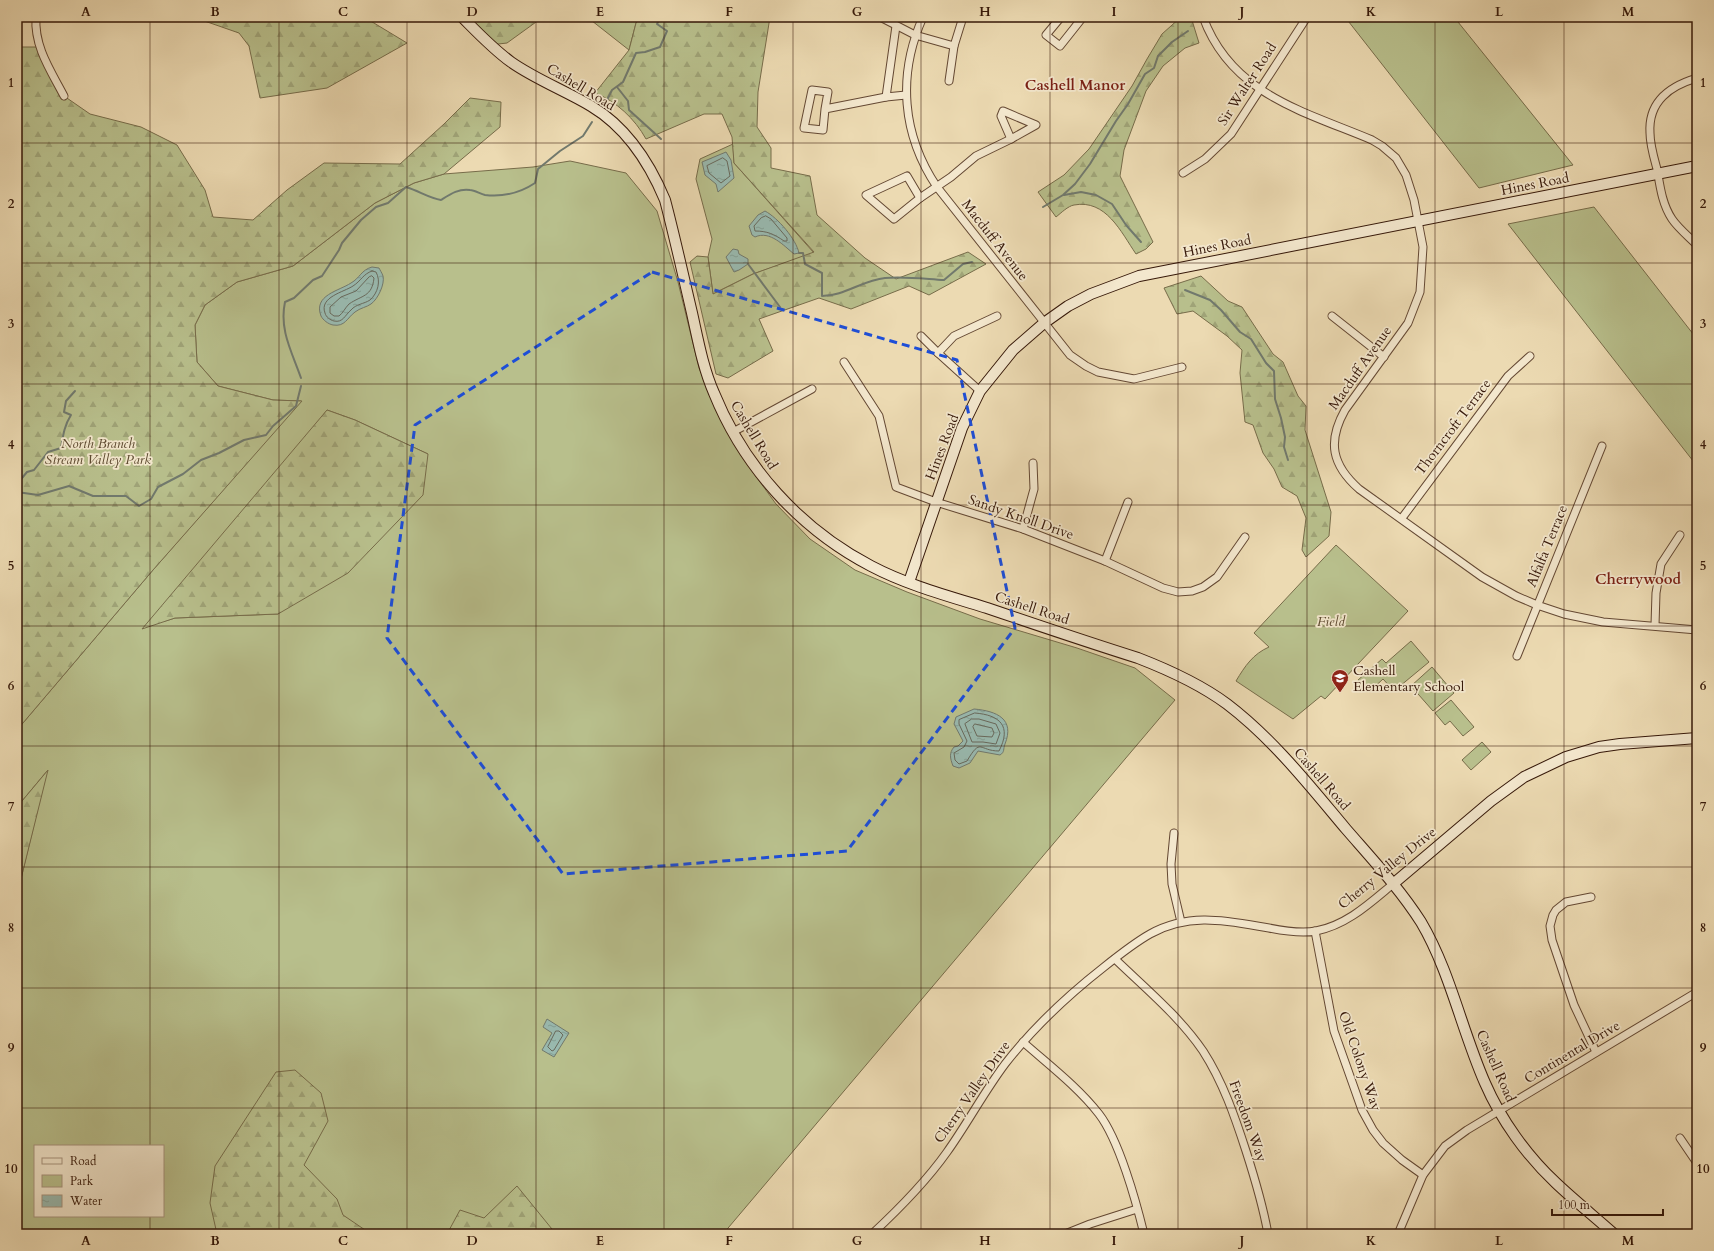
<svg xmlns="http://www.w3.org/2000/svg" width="1714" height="1251" viewBox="0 0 1714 1251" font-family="Cardo,serif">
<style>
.green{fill:#b8bf8c;stroke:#776c4a;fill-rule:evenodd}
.forest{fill:url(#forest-firs);stroke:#776c4a}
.water{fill:url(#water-ripples);stroke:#71796d}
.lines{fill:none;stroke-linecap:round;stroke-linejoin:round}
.shore{stroke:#68695c;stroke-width:1}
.stream{stroke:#71796d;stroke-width:2}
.street-casing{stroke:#644833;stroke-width:9}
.secondary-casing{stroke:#361809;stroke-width:12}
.street{stroke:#f3e7cd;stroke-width:7}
.secondary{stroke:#f3e7cd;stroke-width:10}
.marked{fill:none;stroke:#1d4ed8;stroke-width:3;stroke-dasharray:8 5;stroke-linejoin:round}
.grid{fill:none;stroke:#361809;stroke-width:1;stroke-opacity:0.55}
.labels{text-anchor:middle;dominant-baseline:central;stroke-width:3.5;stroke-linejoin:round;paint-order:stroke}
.street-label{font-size:14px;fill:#361809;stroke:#f3e7cd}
.park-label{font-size:14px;font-style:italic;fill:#5d4a30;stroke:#f3e7cd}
.poi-label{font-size:14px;fill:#361809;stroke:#f3e7cd;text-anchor:start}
.neighbourhood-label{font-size:15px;font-weight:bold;fill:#7a1f14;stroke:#f3e7cd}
.neatline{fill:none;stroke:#361809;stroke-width:1.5}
.grid-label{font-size:13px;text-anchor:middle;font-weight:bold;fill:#361809}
</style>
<defs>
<pattern id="forest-firs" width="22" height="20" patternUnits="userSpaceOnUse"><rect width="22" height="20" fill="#b8bf8c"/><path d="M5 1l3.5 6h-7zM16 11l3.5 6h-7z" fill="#9fa377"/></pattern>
<pattern id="water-ripples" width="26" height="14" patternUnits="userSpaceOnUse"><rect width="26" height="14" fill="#99bab0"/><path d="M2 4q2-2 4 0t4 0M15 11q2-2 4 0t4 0" fill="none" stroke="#849f96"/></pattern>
</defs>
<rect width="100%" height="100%" fill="#ecdab2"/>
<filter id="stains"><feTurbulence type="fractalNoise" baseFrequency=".005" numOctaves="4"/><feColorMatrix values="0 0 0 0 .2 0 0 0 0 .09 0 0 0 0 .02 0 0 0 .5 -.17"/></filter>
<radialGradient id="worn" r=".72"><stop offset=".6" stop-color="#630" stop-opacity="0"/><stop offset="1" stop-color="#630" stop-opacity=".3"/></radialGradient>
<g class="green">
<path d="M587 17H640L636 23 629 50Z"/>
<path d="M1345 17H1454L1573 165 1479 188Z"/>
<path d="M733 144 734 163 814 253 753 274 713 294 708 257 712 239 696 179 700 159Z"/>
<path d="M570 161 626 173 657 211 678 282 699 368 725 427 747 464 776 504 810 539 855 570 907 592 980 619 1077 648 1135 668 1175 700 723 1234H17V895L47 771 17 807V730L153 570 301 401 273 400 218 386 197 362 195 325 205 305 237 282 293 266 375 203 414 183 444 174 533 167ZM327 410 355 420 428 454 278 614 175 618 165 621ZM35 1146H163V1216H35Z"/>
<path d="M1594 207 1697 339V466L1508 224Z"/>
<path d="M1336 545 1408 611 1325 699 1321 696 1293 719 1236 681C1245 666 1253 654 1269 647L1254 633Z"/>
<path d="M1411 641 1429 662 1394 691 1383 679 1369 692 1358 680 1382 659 1386 663Z"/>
<path d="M1432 667 1454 693 1433 711 1411 686Z"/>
<path d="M1451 700 1474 727 1463 736 1450 721 1445 725 1435 713Z"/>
<path d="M1482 742 1491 752 1471 770 1462 760Z"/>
</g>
<g class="forest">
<path d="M193 17H364L407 43 327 88 260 98 249 46 239 33Z"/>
<path d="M462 17H543L507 43 490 45Z"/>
<path d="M640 17H770L758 92 757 127 771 148V168L810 176 817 215 865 258 896 279 968 252 986 264 929 295 909 286 851 309 819 298 759 319 773 351 728 378 716 374 690 262 697 256 708 257 713 294 753 274 814 252 734 163 732 137 722 114H704L646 139C635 119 616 101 595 93L629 50 636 23Z"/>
<path d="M1181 17H1191L1199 43 1185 48 1163 66 1146 91 1124 150 1120 176 1153 242 1146 249 1136 254C1121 232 1106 199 1074 205 1068 206 1061 213 1056 217L1038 192 1064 175 1089 149 1132 86 1147 59 1162 34Z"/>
<path d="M17 47H39L64 96 90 114 141 127 177 145 205 190 213 217 253 220 287 190 324 163 400 164 444 124 470 98 501 102 500 127 444 174 414 183 375 203 293 266 237 282 205 305 195 325 197 362 218 386 273 400 302 401 153 570 17 730Z"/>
<path d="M1201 276 1228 301 1242 307 1273 354 1283 362 1298 396 1306 406 1305 430 1331 512 1329 536 1306 557 1302 550 1306 518 1297 496 1282 487 1274 469 1263 453 1253 425 1245 422 1240 373 1242 350 1227 336 1193 311 1177 314 1164 288Z"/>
<path d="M327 410 355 420 428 454 423 495 348 573 278 614 175 618 142 629Z"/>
<path d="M48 770 17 895V807Z"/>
<path d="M295 1070 321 1093 328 1121 304 1165 337 1199 343 1215 371 1234H217L210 1203 215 1166 276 1072Z"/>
<path d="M517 1186 556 1234H447L460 1210 484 1218Z"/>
</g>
<g class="water">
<path d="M726 152 731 160 734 178 718 192 716 184 705 175 702 162Z"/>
<path d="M765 211C778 218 796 239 799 253L794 254C784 246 770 230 755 237L752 235 749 226 758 215Z"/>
<path d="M733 249 738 250 739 254 748 259V264L739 270 734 272 726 257Z"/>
<path d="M372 267 379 268C380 270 382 273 383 276 385 284 378 299 371 304 367 307 360 308 355 312 347 318 345 327 333 325 328 324 323 320 321 316 313 295 339 291 351 283 360 278 361 270 372 267Z"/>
<path d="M974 709C997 711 1015 719 1005 744 1003 749 1005 752 1000 755L978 751 970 763 959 768 953 766C950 758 949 753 954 747L958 746 963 741 954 724 956 717Z"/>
<path d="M547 1019 569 1033 554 1057 542 1050 552 1033 543 1027Z"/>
</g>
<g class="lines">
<g class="shore">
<path d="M723 158 727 161 730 176 721 183 709 173 707 166Z"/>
<path d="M766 216 771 219 787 238V241H784C774 234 767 231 755 231L754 226 761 218Z"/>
<path d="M372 271 376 272C381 281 378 293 370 300 364 304 356 304 351 310 345 315 343 323 334 321 330 320 326 317 325 313 319 297 344 292 353 286 361 281 363 274 372 271Z"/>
<path d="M372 276 374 278C372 297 362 295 349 304 345 308 343 313 339 316H334L330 313V307L341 297 356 291 369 277Z"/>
<path d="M975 713C1000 715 1012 726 999 751 979 751 981 737 967 761L959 764 955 760 954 753 964 747 967 741 959 724V720Z"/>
<path d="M972 719H979L996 724 1000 733 996 744 983 742H972L965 724Z"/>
<path d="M975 724 992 728 994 733 992 737 977 736 973 727Z"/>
<path d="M556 1031H559L563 1035 554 1050 552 1051 548 1047Z"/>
</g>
<g class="stream">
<path d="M617 87 628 101 629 110 661 139"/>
<path d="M606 102 612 90 623 82 636 53 645 52 660 47 667 31 657 24 661 17"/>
<path d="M1064 195 1081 192 1096 195 1112 204 1126 225 1141 242"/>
<path d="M1043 207 1063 195 1075 184 1090 164 1116 121 1128 104 1145 74 1154 68 1158 56 1172 42 1188 31"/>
<path d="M799 253H803L805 264 822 273V296C844 296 863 280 885 278 903 276 926 279 944 280L963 264 972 262"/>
<path d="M748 264 780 307"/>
<path d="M1185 290 1210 300 1221 310 1240 332 1251 339 1266 363 1274 371 1275 399 1281 418 1285 437 1284 447 1288 460"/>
<path d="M301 378C292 352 279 330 285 302L294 298 313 280 322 276 339 250 342 243 361 220 376 207 388 203 406 187C419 191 429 198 441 200 449 195 459 188 470 190 475 190 480 194 485 195 503 197 520 193 535 183L538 169 560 151 583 136 592 122"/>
<path d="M17 484 27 472 34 470 48 452 61 448C63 436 64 426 71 415L64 412 66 401 75 391"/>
<path d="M17 492 38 495 69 486 93 496H126L139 506 151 499 158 487 183 474 201 460 219 453 244 440 266 435 273 426 296 406 301 386"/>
<path d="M17 1233 18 1234"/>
</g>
<defs>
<g id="street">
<path d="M36 17C34 47 51 71 64 96"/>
<path d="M880 17 915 35 954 46 963 17"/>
<path d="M923 17C897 75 902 135 937 187L1070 355 1086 366 1098 372 1134 379 1182 367"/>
<path d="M1061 17 1046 35 1060 46 1083 17"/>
<path d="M1203 17C1231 94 1303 111 1372 140L1382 146 1396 158 1406 175 1414 200 1423 247 1420 292 1408 323 1345 410C1327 442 1332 465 1359 489L1482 577 1516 596 1537 605 1564 614 1603 622 1697 630"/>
<path d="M1697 78C1670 86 1648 101 1650 133 1650 145 1654 158 1657 169 1660 186 1662 204 1672 219 1678 228 1689 237 1697 245"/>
<path d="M949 81 954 46"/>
<path d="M886 97 896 26"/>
<path d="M825 109 823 130 804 128 812 90 828 92 825 109 886 97 906 95"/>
<path d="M1003 111 1036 125 1011 139 1001 116Z"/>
<path d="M1183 173 1205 159 1231 134 1307 17"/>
<path d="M907 176 920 198 894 219 866 195Z"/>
<path d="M920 198 951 177 976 156 1011 139"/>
<path d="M1332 316 1384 357"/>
<path d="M921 336 938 353"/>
<path d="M844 362 879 416 896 487 936 502 1023 529 1105 561 1163 588 1178 592 1192 591 1203 587 1217 577 1245 537"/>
<path d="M980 391 938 353 954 336 997 316"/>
<path d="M733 432 812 389"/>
<path d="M1402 518 1508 376 1530 356"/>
<path d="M1023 529 1034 489 1033 463"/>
<path d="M1105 561 1128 502"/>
<path d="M1655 625 1656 593 1661 564 1680 535"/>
<path d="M1517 656 1602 446"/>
<path d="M1174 833 1171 864 1172 884 1181 922"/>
<path d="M1591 897 1566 902 1556 910 1553 915 1550 926 1552 940 1574 1005 1596 1052"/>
<path d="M1315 931 1334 1031 1362 1110 1373 1130 1383 1143 1402 1160 1423 1175"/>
<path d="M1115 959C1145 988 1179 1016 1203 1051 1223 1082 1235 1117 1246 1151 1255 1179 1263 1206 1268 1234"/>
<path d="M1023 1042C1049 1065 1078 1087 1099 1114 1119 1140 1136 1201 1144 1234"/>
<path d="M1680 1138 1697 1163"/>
<path d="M872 1234C899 1209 925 1183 947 1152 967 1124 984 1092 1005 1064 1033 1028 1067 996 1104 967 1119 955 1134 943 1150 934 1190 912 1227 921 1269 928 1284 931 1301 934 1316 931 1347 925 1370 903 1393 884"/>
<path d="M1065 1234 1090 1224 1137 1209"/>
<path d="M1398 1234 1423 1175 1445 1146 1467 1130 1697 992"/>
</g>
<g id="secondary">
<path d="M462 17C478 33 493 49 511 62 535 79 566 91 591 106 626 127 650 164 665 200 675 238 683 275 692 313 698 340 703 368 714 393 744 467 800 529 871 566 907 585 948 596 987 608 1037 625 1087 642 1138 658 1169 670 1200 684 1227 704 1273 739 1309 785 1346 829 1372 859 1400 889 1421 922 1450 971 1462 1031 1485 1083 1501 1120 1527 1156 1556 1183 1575 1201 1595 1217 1614 1234"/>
<path d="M909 582 962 428 980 391 1013 350 1044 323 1068 306 1091 294 1139 276 1697 166"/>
<path d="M1393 884 1491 801 1524 777 1566 757 1599 747 1620 744 1697 738"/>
</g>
</defs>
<use href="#street" class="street-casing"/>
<use href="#secondary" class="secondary-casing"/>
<use href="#street" class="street"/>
<use href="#secondary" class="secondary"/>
</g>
<path class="marked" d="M652 272 957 360 1015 628 847 851 563 874 387 638 415 425Z"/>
<path class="grid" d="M150 17V1146M279 17V1234M407 17V1234M536 17V1234M664 17V1234M793 17V1234M921 17V1234M1050 17V1234M1178 17V1234M1307 17V1234M1435 17V1234M1564 17V1234M17 143H1697M17 263H1697M17 384H1697M17 505H1697M17 626H1697M17 746H1697M17 867H1697M17 988H1697M17 1108H1697M150 1216V1234"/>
<defs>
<symbol id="school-pin" viewBox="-11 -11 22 30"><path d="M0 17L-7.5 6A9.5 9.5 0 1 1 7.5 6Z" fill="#8f2418" stroke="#f3e7cd"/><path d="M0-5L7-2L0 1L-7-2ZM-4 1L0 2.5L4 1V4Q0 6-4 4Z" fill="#fff"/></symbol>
</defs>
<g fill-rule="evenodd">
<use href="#school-pin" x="1330" y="668" width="20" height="27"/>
</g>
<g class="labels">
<g class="street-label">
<text transform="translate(1247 84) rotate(-57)">Sir Walter Road</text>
<text transform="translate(581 87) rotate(31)">Cashell Road</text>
<text transform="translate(1535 184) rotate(-11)">Hines Road</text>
<text transform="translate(995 240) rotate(52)">Macduff Avenue</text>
<text transform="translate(1217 246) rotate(-11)">Hines Road</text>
<text transform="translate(1360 368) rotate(-55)">Macduff Avenue</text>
<text transform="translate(1453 427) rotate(-53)">Thorncroft Terrace</text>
<text transform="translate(754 435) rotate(59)">Cashell Road</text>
<text transform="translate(942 447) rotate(-69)">Hines Road</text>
<text transform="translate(1021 517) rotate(19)">Sandy Knoll Drive</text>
<text transform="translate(1547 546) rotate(-68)">Alfalfa Terrace</text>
<text transform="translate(1032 608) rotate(18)">Cashell Road</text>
<text transform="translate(1322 779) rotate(49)">Cashell Road</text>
<text transform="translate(1387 868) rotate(-39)">Cherry Valley Drive</text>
<text transform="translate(1572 1052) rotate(-31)">Continental Drive</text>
<text transform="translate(1360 1061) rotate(71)">Old Colony Way</text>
<text transform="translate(1496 1066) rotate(66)">Cashell Road</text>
<text transform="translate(972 1092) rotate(-55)">Cherry Valley Drive</text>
<text transform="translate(1248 1121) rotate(70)">Freedom Way</text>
</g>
<g class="park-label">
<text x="98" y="443">North Branch<tspan x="98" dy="16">Stream Valley Park</tspan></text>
<text x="1331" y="621">Field</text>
</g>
<g class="poi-label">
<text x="1353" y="670">Cashell<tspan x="1353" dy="16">Elementary School</tspan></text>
</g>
<g class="neighbourhood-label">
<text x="1075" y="85">Cashell Manor</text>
<text x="1638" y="579">Cherrywood</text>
</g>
</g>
<rect width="1714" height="1251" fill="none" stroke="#ecdab2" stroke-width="44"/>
<rect x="34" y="1145" width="130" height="72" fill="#f3e7cd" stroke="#a7947f"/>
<rect x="42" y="1158" width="20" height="6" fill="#f3e7cd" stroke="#a7947f"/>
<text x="70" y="1165" font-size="12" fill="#361809">Road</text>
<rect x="42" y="1175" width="20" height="12" fill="#b8bf8c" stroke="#a7947f"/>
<text x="70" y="1185" font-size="12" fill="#361809">Park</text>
<rect x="42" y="1195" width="20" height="12" fill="url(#water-ripples)" stroke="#a7947f"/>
<text x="70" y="1205" font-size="12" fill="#361809">Water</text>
<path d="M1552 1209v6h111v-6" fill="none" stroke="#361809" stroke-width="2"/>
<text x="1558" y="1209" font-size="12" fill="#361809" stroke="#f3e7cd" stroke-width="3" paint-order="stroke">100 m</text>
<rect x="22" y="22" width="1670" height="1207" class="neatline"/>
<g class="grid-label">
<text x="86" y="16">A</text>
<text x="215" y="16">B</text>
<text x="343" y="16">C</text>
<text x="472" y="16">D</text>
<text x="600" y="16">E</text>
<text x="729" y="16">F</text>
<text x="857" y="16">G</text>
<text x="985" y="16">H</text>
<text x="1114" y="16">I</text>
<text x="1242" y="16">J</text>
<text x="1371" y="16">K</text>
<text x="1499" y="16">L</text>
<text x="1628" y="16">M</text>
<text x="11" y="87">1</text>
<text x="1703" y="87">1</text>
<text x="11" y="208">2</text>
<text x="1703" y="208">2</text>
<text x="11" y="328">3</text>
<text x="1703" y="328">3</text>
<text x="11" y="449">4</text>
<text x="1703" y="449">4</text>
<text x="11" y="570">5</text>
<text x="1703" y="570">5</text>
<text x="11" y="690">6</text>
<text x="1703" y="690">6</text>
<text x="11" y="811">7</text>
<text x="1703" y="811">7</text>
<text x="11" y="932">8</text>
<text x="1703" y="932">8</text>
<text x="11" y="1052">9</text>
<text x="1703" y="1052">9</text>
<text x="11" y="1173">10</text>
<text x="1703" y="1173">10</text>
<text x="86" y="1245">A</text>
<text x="215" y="1245">B</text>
<text x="343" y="1245">C</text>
<text x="472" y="1245">D</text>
<text x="600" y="1245">E</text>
<text x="729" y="1245">F</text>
<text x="857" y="1245">G</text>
<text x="985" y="1245">H</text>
<text x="1114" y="1245">I</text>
<text x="1242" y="1245">J</text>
<text x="1371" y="1245">K</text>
<text x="1499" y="1245">L</text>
<text x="1628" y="1245">M</text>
</g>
<rect width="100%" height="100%" filter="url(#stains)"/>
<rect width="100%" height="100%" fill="url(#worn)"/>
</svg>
